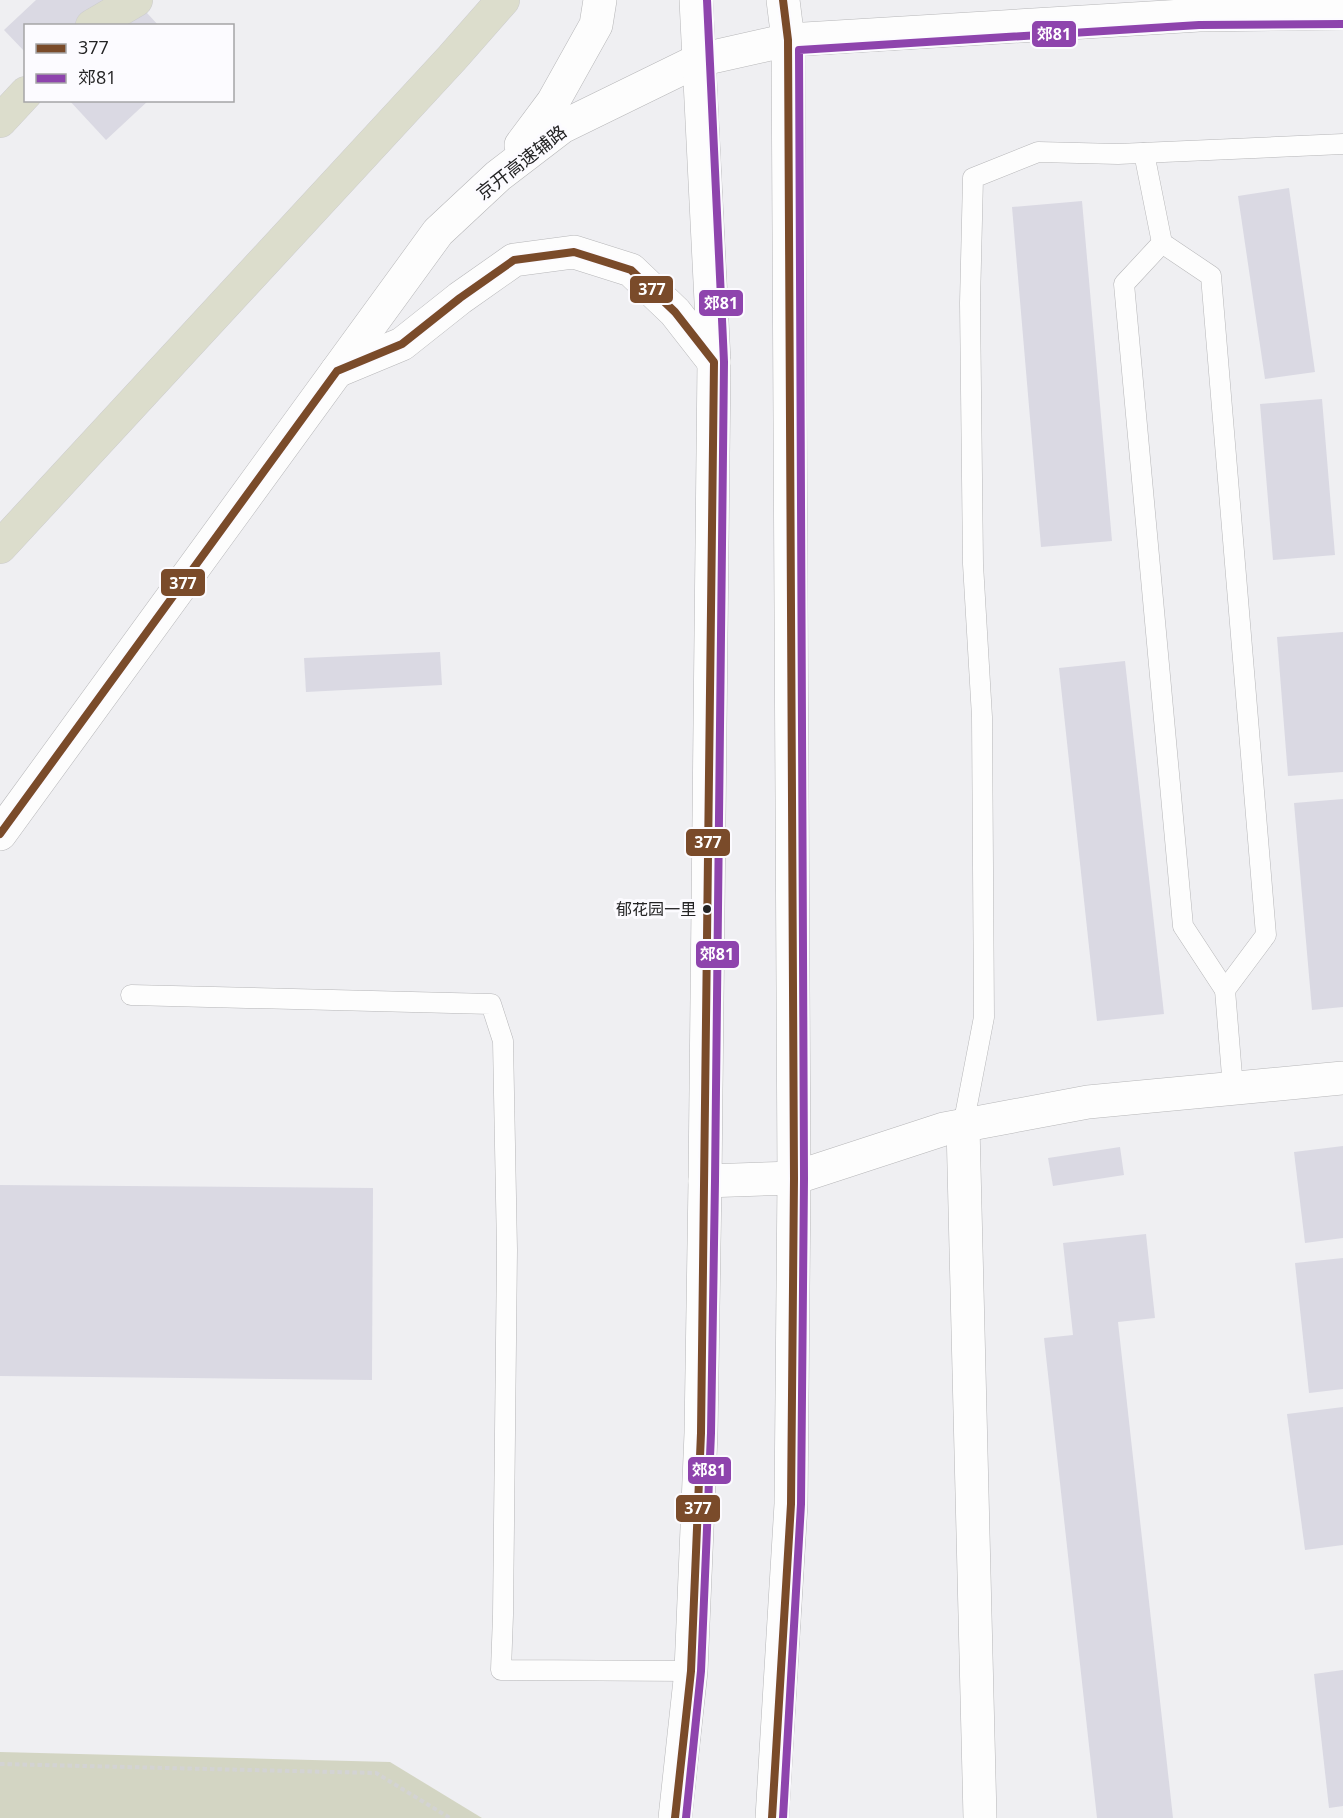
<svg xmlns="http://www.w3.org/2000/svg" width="1343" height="1818" viewBox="0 0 1343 1818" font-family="'Open Sans','Noto Sans SC',sans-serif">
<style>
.green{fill:#d3d5c3}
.building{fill:#dad9e3}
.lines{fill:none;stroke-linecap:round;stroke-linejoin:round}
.lane-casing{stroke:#b6b6b8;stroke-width:21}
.street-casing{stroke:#b6b6b8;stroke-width:34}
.secondary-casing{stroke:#b6b6b8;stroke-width:34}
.highway-casing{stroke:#cdcdce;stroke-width:34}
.path{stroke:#d3d3d3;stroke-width:4;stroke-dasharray:4.5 3;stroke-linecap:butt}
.lane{stroke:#fdfdfd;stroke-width:20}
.street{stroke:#fdfdfd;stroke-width:33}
.secondary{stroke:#fdfdfd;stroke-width:33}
.highway{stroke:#dcddcc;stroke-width:33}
.bus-1-casing{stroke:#fcfbff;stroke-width:12}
.bus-2-casing{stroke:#fcfbff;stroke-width:12}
.bus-1{stroke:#7a4b2a;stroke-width:8}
.bus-2{stroke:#8e44ad;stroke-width:8}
.bus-dot{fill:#232324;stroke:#fcfbff;stroke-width:2}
.labels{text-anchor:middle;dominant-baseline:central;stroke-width:6;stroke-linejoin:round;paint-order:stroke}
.bus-label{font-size:16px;fill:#232324;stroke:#fcfbff;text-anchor:end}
.street-label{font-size:18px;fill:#232324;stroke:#fcfbff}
.line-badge{stroke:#fcfbff;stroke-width:2}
.badge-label{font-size:16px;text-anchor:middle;font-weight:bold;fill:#fff}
</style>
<rect width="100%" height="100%" fill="#efeff2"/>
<path class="green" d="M0 1752 390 1762 482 1818H0Z"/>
<g class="building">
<path d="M36 0H135L159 26H26V53L4 30Z"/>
<path d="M69 100H149L106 140Z"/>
<path d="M1289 188 1315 372 1265 379 1238 196Z"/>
<path d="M1082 201 1112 541 1041 547 1012 207Z"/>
<path d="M1322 399 1335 555 1273 560 1260 404Z"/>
<path d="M1343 632V772L1288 776 1277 637Z"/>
<path d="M440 652 442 685 306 692 304 658Z"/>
<path d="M1125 661 1164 1014 1097 1021 1059 668Z"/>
<path d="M1343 799V1007L1312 1010 1294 803Z"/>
<path d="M1343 1146V1238L1305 1243 1294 1152Z"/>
<path d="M1120 1147 1124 1175 1053 1186 1048 1158Z"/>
<path d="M0 1185 373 1188 372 1380 0 1376Z"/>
<path d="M1146 1234 1155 1318 1118 1322 1173 1818H1097L1044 1338 1073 1335 1063 1243Z"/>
<path d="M1343 1258V1389L1309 1393 1295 1263Z"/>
<path d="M1343 1407V1545L1305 1550 1287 1414Z"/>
<path d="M1343 1670V1806L1329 1808 1314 1674Z"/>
</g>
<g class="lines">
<defs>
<g id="lane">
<path d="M1144 153 1162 243 1211 276 1266 935 1225 990 1233 1088"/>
<path d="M1162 243 1124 284 1183 926 1225 990"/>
<path d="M131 995 491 1004 503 1041 507 1250 503 1615 501 1670 691 1671"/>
<path d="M963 1126 984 1017 982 717 973 564 970 303 973 178 1038 152 1118 154 1343 144"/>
</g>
<g id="street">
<path d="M963 1126 980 1818"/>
<path d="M705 1181 794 1178 944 1129 1088 1102 1343 1078"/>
</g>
<g id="secondary">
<path d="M521 145 553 102 596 25 600 0"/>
<path d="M337 371 402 344 460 298 514 260 574 252 631 270 675 312 714 362"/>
<path d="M0 834 438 232 498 176 562 127 699 60 788 40 1199 15 1343 13"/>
<path d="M675 1818 691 1671 701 1433 705 1181 714 362 696 0"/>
<path d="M772 1818 791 1504 794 1178 788 40 783 0"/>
</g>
<g id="highway">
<path d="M92 26 136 0"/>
<path d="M0 121 26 93"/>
<path d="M0 547 452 58 503 0"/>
</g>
</defs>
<use href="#lane" class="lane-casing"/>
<use href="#street" class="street-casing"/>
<use href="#secondary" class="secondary-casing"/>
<use href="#highway" class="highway-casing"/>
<path class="path" d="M0 1764 376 1773 450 1818"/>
<use href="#lane" class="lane"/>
<use href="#street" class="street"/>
<use href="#secondary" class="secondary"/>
<use href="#highway" class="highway"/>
<defs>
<g id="bus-1">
<path d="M0 834 337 371 402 344 460 298 514 260 574 252 631 270 675 312 714 362 701 1433 691 1671 675 1818"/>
<path d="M772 1818 791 1504 794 1178 788 40 783 0"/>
</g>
<g id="bus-2">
<path d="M686 1818 701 1671 711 1433 715 1181 724 362 707 0"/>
<path d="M783 1818 801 1504 804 1178 799 50 1199 25 1343 24"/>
</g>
</defs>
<use href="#bus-1" class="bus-1-casing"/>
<use href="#bus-2" class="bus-2-casing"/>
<use href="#bus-1" class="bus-1"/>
<use href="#bus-2" class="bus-2"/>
</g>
<circle class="bus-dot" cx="707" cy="909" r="5"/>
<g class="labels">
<g class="bus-label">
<text x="696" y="909">郁花园一里</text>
</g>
<g class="street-label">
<text transform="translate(521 162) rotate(-38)">京开高速辅路</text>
</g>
</g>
<g class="line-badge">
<rect x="1031" y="20" width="46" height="28" rx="6" fill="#8e44ad"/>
<rect x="629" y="275" width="45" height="29" rx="6" fill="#7a4b2a"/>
<rect x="698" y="289" width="46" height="28" rx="6" fill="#8e44ad"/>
<rect x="160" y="568" width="46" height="29" rx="6" fill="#7a4b2a"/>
<rect x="685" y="828" width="46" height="29" rx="6" fill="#7a4b2a"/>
<rect x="695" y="940" width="45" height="29" rx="6" fill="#8e44ad"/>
<rect x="687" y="1456" width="45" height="29" rx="6" fill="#8e44ad"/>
<rect x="675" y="1494" width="46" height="29" rx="6" fill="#7a4b2a"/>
</g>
<g class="badge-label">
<text x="1054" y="40">郊81</text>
<text x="652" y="295">377</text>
<text x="721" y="309">郊81</text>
<text x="183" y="589">377</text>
<text x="708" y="848">377</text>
<text x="717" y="960">郊81</text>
<text x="709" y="1476">郊81</text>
<text x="698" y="1514">377</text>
</g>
<rect x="24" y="24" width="210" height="78" fill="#fcfbff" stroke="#a5a5a7" stroke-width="1.5"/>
<rect x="36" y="44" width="30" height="9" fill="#7a4b2a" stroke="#a5a5a7" stroke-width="1.5"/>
<text x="78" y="54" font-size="18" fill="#232324">377</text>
<rect x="36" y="74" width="30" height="9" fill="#8e44ad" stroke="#a5a5a7" stroke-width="1.5"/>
<text x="78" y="84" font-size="18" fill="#232324">郊81</text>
</svg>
